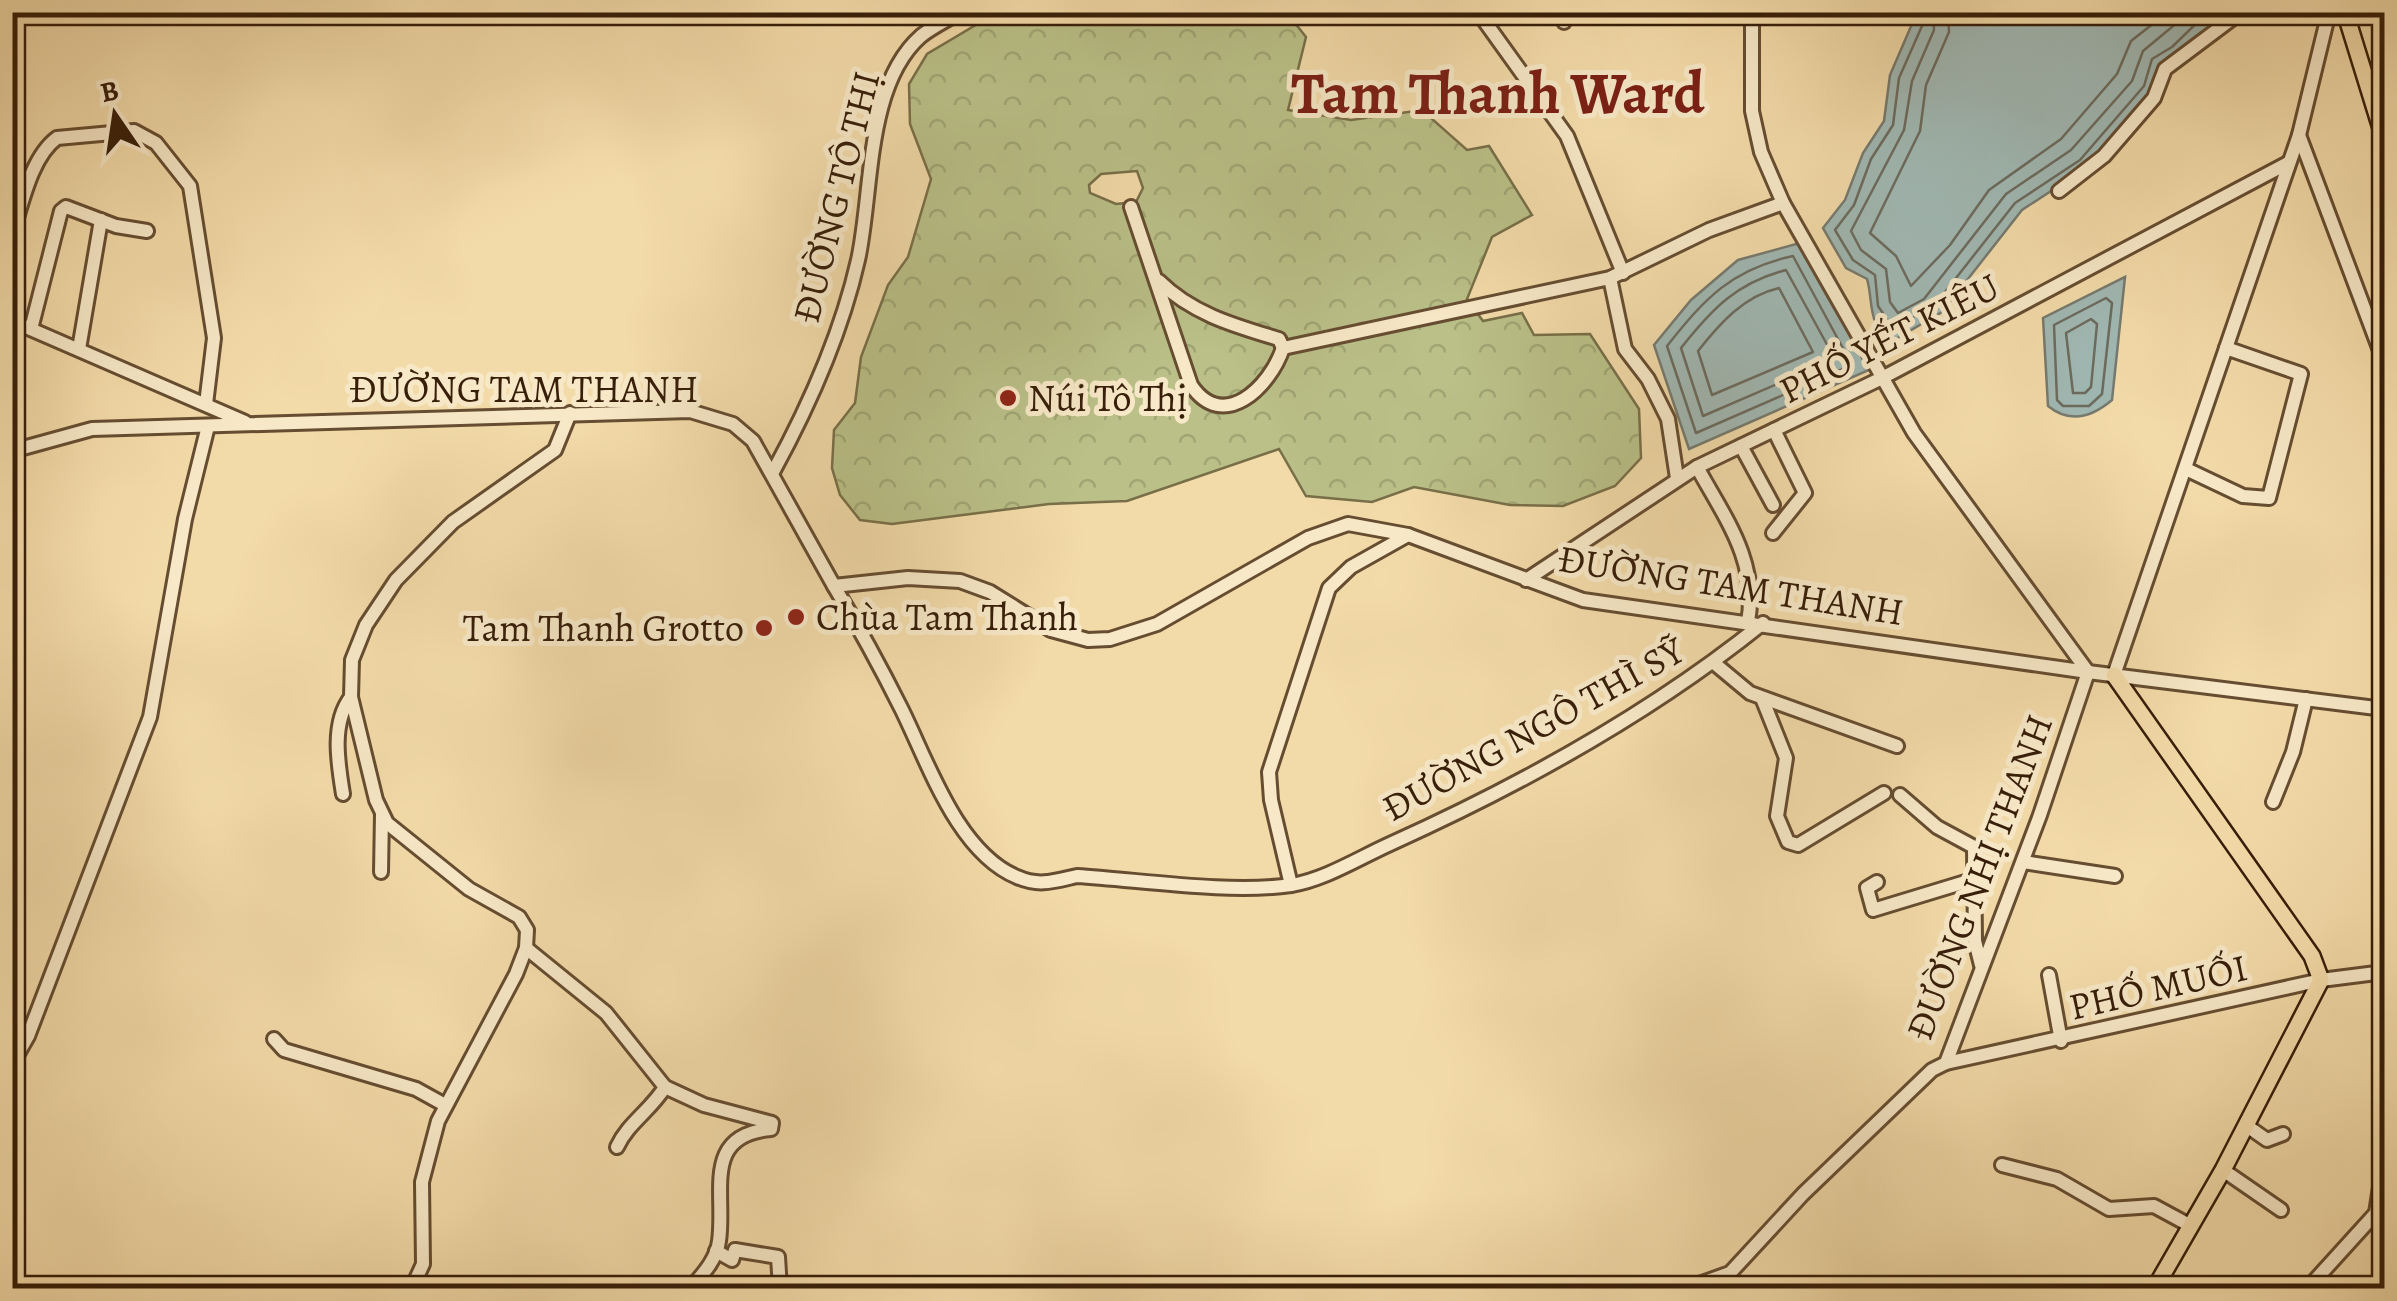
<svg xmlns="http://www.w3.org/2000/svg" width="2397" height="1301" viewBox="0 0 2397 1301" font-family="Alegreya,serif">
<style>
.forest{fill:url(#forest-crowns);stroke:#786f48;stroke-width:2.5;fill-rule:evenodd}
.water{fill:#a0b8b3;stroke:#767a6f;stroke-width:2.5}
.lines{fill:none;stroke-linecap:round;stroke-linejoin:round}
.shore{stroke:#6c6b5e;stroke-width:2.5}
.minor-casing{stroke:#664d31;stroke-width:18}
.major-casing{stroke:#371e09;stroke-width:20}
.minor{stroke:#f7e8c7;stroke-width:12}
.major{stroke:#f3dba9;stroke-width:15}
.poi-dot{fill:#8f2418;stroke:#f7e8c7;stroke-width:4}
.labels{text-anchor:middle;dominant-baseline:central;stroke-width:10;stroke-linejoin:round;paint-order:stroke}
.street-label{font-size:38px;fill:#371e09;stroke:#f7e8c7}
.poi-label{font-size:38px;fill:#371e09;stroke:#f7e8c7;text-anchor:start}
.town-label{font-size:58px;font-weight:bold;fill:#7a1f14;stroke:#f7e8c7}
</style>
<defs>
<pattern id="forest-crowns" width="20" height="18" patternUnits="userSpaceOnUse" patternTransform="scale(2.5)"><rect width="20" height="18" fill="#bac088"/><path d="M2 6a3 3 0 1 1 6 0M12 15a3 3 0 1 1 6 0" fill="none" stroke="#a0a574"/></pattern>
</defs>
<rect width="100%" height="100%" fill="#f3dba9"/>
<filter id="stains"><feTurbulence type="fractalNoise" baseFrequency=".002" numOctaves="4"/><feColorMatrix values="0 0 0 0 .2 0 0 0 0 .09 0 0 0 0 .02 0 0 0 .5 -.17"/></filter>
<radialGradient id="worn" r=".72"><stop offset=".6" stop-color="#630" stop-opacity="0"/><stop offset="1" stop-color="#630" stop-opacity=".3"/></radialGradient>
<path class="forest" d="M996 13H1287L1306 37 1288 110 1351 120 1422 110 1467 150 1489 146 1532 215 1492 237 1467 299 1483 321 1522 313 1534 335 1590 334 1639 409 1641 458 1615 486 1563 506 1510 505 1414 487 1372 502 1306 496 1279 449 1127 501 1049 504 892 524 860 520 840 495 832 468 834 430 855 403 861 357 888 285 908 257 931 179 910 124 909 84 927 54ZM1137 171 1143 188 1136 202 1116 204 1090 193 1089 185 1101 174Z"/>
<g class="water">
<path d="M1907 13H2226L2177 57 2160 65 2154 89 2086 168 2022 210 1942 312 1894 340C1866 327 1874 303 1867 279L1846 268 1823 228 1845 200 1863 153 1884 121 1890 75 1912 24Z"/>
<path d="M1800 243 1869 370 1689 449 1654 345 1691 300 1738 260Z"/>
<path d="M2125 277 2112 400C2092 417 2070 424 2048 406L2043 318Z"/>
</g>
<g class="lines">
<g class="shore">
<path d="M1920 12 1922 26 1899 78 1893 125 1871 159 1854 205 1835 230 1853 260 1875 275 1878 306 1893 328 1934 306 2015 203 2080 160 2144 86 2152 59 2172 47 2208 12"/>
<path d="M1933 12 1934 30 1912 81 1904 130 1851 231 1861 250 1886 269 1890 302 1898 313 1924 299 2006 194 2071 150 2132 81 2143 51 2190 12"/>
<path d="M1948 12 1949 32 1926 85 1920 131 1870 233 1896 256 1911 286 1950 245 1989 190 2061 139 2117 74 2131 41 2168 12"/>
<path d="M1793 256 1852 365 1696 433 1667 346C1705 298 1732 269 1793 256Z"/>
<path d="M1786 270 1835 359 1703 416 1681 348C1712 309 1736 283 1786 270Z"/>
<path d="M1779 288 1813 352 1712 395 1698 351C1720 323 1744 296 1779 288Z"/>
<path d="M2106 298 2112 303 2102 394 2089 406H2063L2057 400 2054 325Z"/>
<path d="M2091 319 2097 324 2091 387 2085 393H2073L2066 333Z"/>
</g>
<defs>
<g id="minor">
<path d="M1478 12 1567 136 1623 273"/>
<path d="M1564 12V22"/>
<path d="M2299 135 2384 361"/>
<path d="M2059 191 2104 156 2154 98 2165 69 2241 12"/>
<path d="M1131 207 1191 385C1223 433 1270 387 1283 348"/>
<path d="M12 234C22 204 31 157 57 138L134 131 156 143 190 186 214 338 206 404"/>
<path d="M1610 278 1625 349 1648 379 1668 419 1677 478"/>
<path d="M1159 281C1192 314 1236 326 1279 339L1283 348"/>
<path d="M12 321 245 422"/>
<path d="M31 329 61 211 66 207 116 226 147 231"/>
<path d="M1283 348 1610 278 1709 230 1783 203"/>
<path d="M79 349 101 220"/>
<path d="M1741 446 1773 505"/>
<path d="M12 451 92 429 690 411 733 424 753 441 834 586 908 578 960 581 990 592 1051 630 1088 640 1110 639 1157 624 1308 538 1348 524 1408 535 1583 600 2088 672 2384 709"/>
<path d="M1697 467C1725 518 1759 562 1748 622"/>
<path d="M2186 469 2243 496 2269 498 2301 374 2226 348"/>
<path d="M773 472C809 406 841 335 858 260 873 193 865 85 921 36 932 27 947 20 960 12"/>
<path d="M1773 533 1805 493 1774 430"/>
<path d="M1526 580 1697 467 1882 378 2288 163"/>
<path d="M834 586C858 626 880 666 901 708 928 762 957 852 1017 877 1039 887 1055 881 1077 876 1141 880 1229 894 1291 885 1324 880 1359 858 1390 844 1521 785 1650 714 1763 623"/>
<path d="M1714 663 1750 693 1897 746"/>
<path d="M2114 675 2299 135 2329 12"/>
<path d="M1762 698 1786 758 1777 816 1788 842 1798 845 1884 793"/>
<path d="M343 794C338 763 331 723 351 697"/>
<path d="M1900 795 1937 827 1974 847 1975 941 1981 965"/>
<path d="M2273 802 2293 752 2306 699"/>
<path d="M2023 862 2115 876"/>
<path d="M381 872 382 814"/>
<path d="M1877 882 1867 888 1873 910 1975 879"/>
<path d="M1291 885 1271 800 1269 772 1329 588 1351 567 1408 535"/>
<path d="M526 948 606 1013 665 1087 704 1105 772 1123 771 1129C701 1135 726 1193 719 1241 717 1259 702 1275 691 1288"/>
<path d="M2049 975 2061 1041"/>
<path d="M274 1039 284 1050 416 1089 445 1105"/>
<path d="M1946 1063 2321 980 2384 972"/>
<path d="M12 1064 28 1036 150 717 185 519 208 426"/>
<path d="M2247 1126 2267 1140 2283 1134"/>
<path d="M617 1147C628 1123 651 1110 665 1087"/>
<path d="M2002 1165 2057 1179 2109 1209 2154 1206 2191 1226"/>
<path d="M2223 1170 2281 1210"/>
<path d="M716 1251 732 1260 735 1250 778 1257 780 1288"/>
<path d="M412 1288 423 1264 422 1182 438 1121 516 974 526 948 527 930 519 917 469 889 387 823 376 800 351 697 352 660 366 625 396 580 453 522 555 450 570 413"/>
<path d="M1688 1288 1730 1273 1803 1194 1932 1070 1946 1063 2040 815 2088 672 1914 433 1783 203 1761 152 1752 111V12"/>
<path d="M2308 1288 2376 1213 2384 1161"/>
</g>
<g id="major">
<path d="M2346 15 2384 138"/>
<path d="M2114 675 2312 956 2321 980 2223 1170 2155 1288"/>
</g>
</defs>
<use href="#minor" class="minor-casing"/>
<use href="#major" class="major-casing"/>
<use href="#minor" class="minor"/>
<use href="#major" class="major"/>
</g>
<g class="poi-dot">
<circle cx="1008" cy="398" r="10"/>
<circle cx="796" cy="617" r="10"/>
<circle cx="764" cy="628" r="10"/>
</g>
<g class="labels">
<g class="street-label">
<text transform="translate(836 197) rotate(-76)">ĐƯỜNG TÔ THỊ</text>
<text transform="translate(1889 338) rotate(-27)">PHỐ YẾT KIÊU</text>
<text x="524" y="389">ĐƯỜNG TAM THANH</text>
<text transform="translate(1731 585) rotate(9)">ĐƯỜNG TAM THANH</text>
<text transform="translate(1533 729) rotate(-29)">ĐƯỜNG NGÔ THÌ SỸ</text>
<text transform="translate(1979 877) rotate(-69)">ĐƯỜNG NHỊ THANH</text>
<text transform="translate(2158 987) rotate(-13)">PHỐ MUỐI</text>
</g>
<g class="poi-label">
<text x="1028" y="398">Núi Tô Thị</text>
<text x="816" y="617">Chùa Tam Thanh</text>
<text x="744" y="628" text-anchor="end">Tam Thanh Grotto</text>
</g>
<g class="town-label">
<text x="1498" y="93">Tam Thanh Ward</text>
</g>
</g>
<rect width="2397" height="1301" fill="none" stroke="#f3dba9" stroke-width="50"/>
<rect x="15" y="15" width="2367" height="1271" fill="none" stroke="#371e09" stroke-width="5"/>
<rect x="25" y="25" width="2347" height="1251" fill="none" stroke="#371e09" stroke-width="2.5"/>
<g transform="translate(115 115) rotate(347)" stroke="#f7e8c7" stroke-width="8" paint-order="stroke">
<path d="M0-8L18 38L0 25L-18 38Z" fill="#371e09"/>
<text y="-15" font-size="28" font-weight="bold" text-anchor="middle" fill="#371e09">B</text>
</g>
<rect width="100%" height="100%" filter="url(#stains)"/>
<rect width="100%" height="100%" fill="url(#worn)"/>
</svg>
